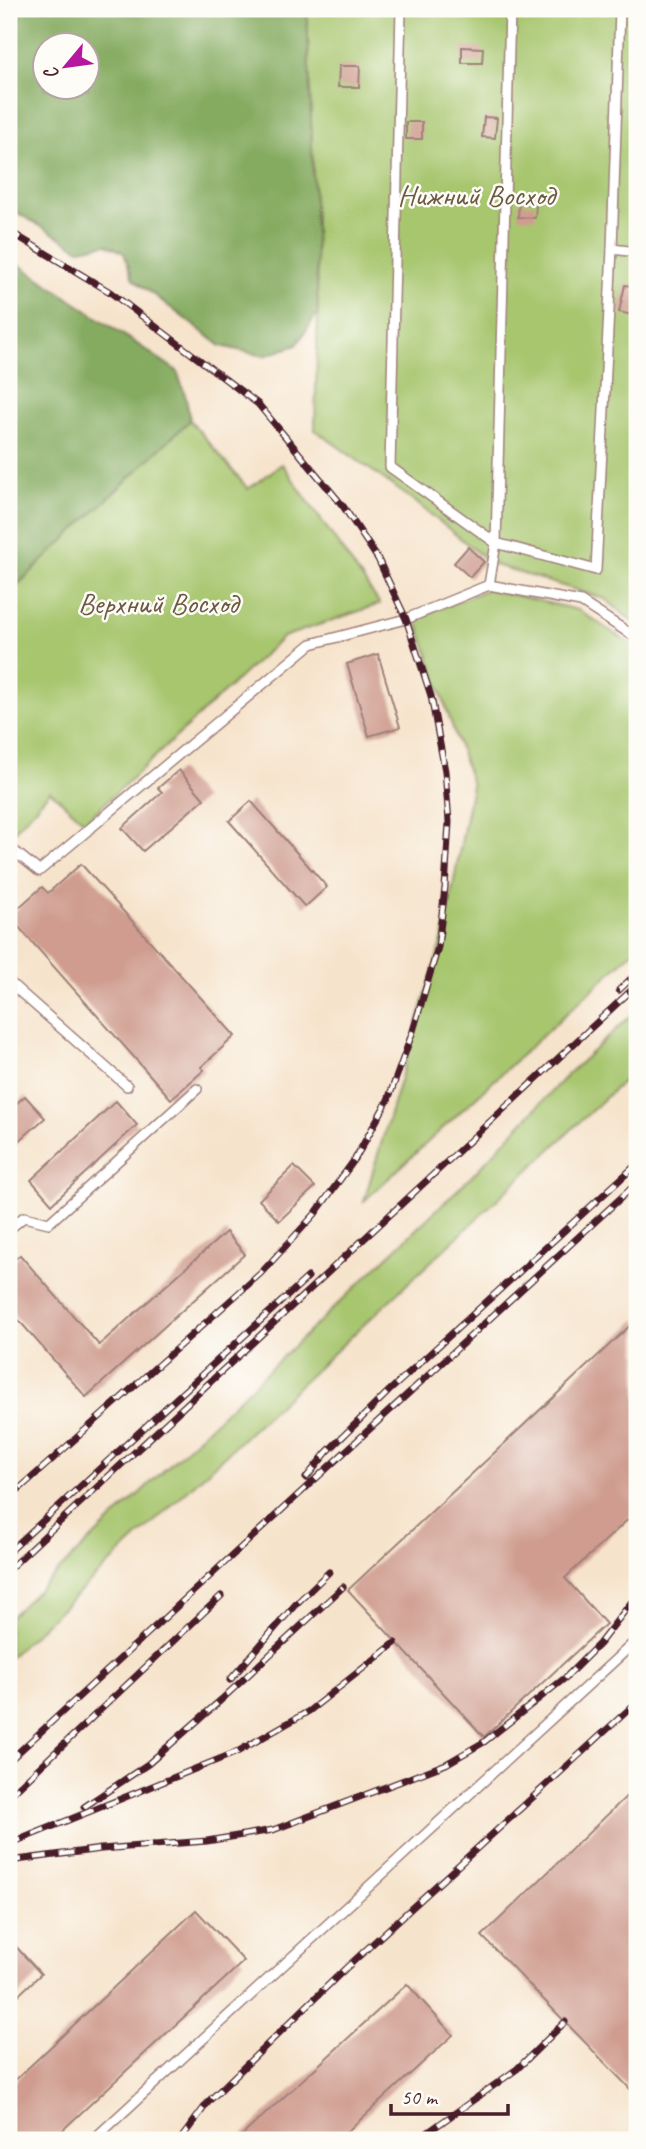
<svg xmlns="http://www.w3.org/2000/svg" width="646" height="2149" viewBox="0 0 646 2149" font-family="Caveat,sans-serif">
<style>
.green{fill:#a7c66e;stroke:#78724c;stroke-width:2}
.forest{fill:#85ab61;stroke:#686546;stroke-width:2;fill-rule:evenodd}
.building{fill:#cf9c8f}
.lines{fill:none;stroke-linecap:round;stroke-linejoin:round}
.service-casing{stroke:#a0817b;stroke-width:12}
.service{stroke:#fff;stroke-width:9}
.rail-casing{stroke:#4a1f2b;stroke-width:7}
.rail{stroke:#fdfcf7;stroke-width:4.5;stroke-dasharray:13;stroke-linecap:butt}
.labels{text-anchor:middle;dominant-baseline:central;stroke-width:5;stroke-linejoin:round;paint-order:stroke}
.park-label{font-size:30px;fill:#6b5942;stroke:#fdfcf7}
</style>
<rect width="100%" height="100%" fill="#fdfcf7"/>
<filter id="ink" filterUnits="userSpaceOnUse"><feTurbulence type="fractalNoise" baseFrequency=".0143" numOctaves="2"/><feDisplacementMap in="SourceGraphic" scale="14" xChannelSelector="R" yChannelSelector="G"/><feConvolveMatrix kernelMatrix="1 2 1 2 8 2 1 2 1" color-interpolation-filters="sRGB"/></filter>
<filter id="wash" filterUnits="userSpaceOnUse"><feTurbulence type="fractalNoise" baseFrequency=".00686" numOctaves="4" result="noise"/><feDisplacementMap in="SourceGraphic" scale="28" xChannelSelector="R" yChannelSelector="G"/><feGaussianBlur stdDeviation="1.57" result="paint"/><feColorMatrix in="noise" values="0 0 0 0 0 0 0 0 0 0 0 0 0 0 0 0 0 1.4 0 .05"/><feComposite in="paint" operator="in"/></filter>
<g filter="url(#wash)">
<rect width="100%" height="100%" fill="#f6e3cb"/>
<g class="green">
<path d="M307 9H637V625L605 599 492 564 413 500 315 430 318 312Z"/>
<path d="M190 420 248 489 282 464 380 604 283 637 85 822 50 791 10 836 9 593Z"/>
<path d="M488 589 578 610 637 648V948L364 1201 444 934 472 785 416 618Z"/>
<path d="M637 1010V1068L9 1658V1618L473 1175 564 1078Z"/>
</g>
<g class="forest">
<path d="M9 9H307L318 312 297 345 264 356 221 346 133 279 124 253 107 244 80 249 9 208ZM46 46H88V88H46Z"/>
<path d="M9 258 177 371 186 398 190 420 9 593Z"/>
</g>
<g id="blocks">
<g class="building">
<path d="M462 47 483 48 482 63H462Z"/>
<path d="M339 66H360L359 87H338Z"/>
<path d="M484 117 497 118 495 138 482 137Z"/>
<rect x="406" y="122" width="16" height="17"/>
<path d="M519 203 536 204 535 218 518 217Z"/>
<path d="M625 285 637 287V316L619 312Z"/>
<path d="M468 547 484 562 470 577 454 563Z"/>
<path d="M378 654 400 727 369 736 347 664Z"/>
<path d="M179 770 204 799 143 851 122 828 162 792 158 788Z"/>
<path d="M251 801 327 887 305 907 229 821Z"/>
<path d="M81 864 235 1036 201 1067 204 1070 171 1099 9 916 42 887 48 893Z"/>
<path d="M25 1096 45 1118 9 1150V1110Z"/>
<path d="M116 1101 137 1125 52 1204 31 1180Z"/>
<path d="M294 1166 315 1187 279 1221 259 1200Z"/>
<path d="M226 1232 245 1254 86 1397 9 1309V1264L20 1255 99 1345Z"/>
<path d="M637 1319V1511L565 1578 606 1624 484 1737 348 1590Z"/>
<path d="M637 1786V2096L482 1936Z"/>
<path d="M196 1910 244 1961 52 2140H9V2086Z"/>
<path d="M9 1939 41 1974 9 2004Z"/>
<path d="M407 1984 453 2035 338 2140H237Z"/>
</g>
</g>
</g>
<g filter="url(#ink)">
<use href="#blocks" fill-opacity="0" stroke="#a0817b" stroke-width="2"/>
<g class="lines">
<defs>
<g id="service">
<path d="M401 9 390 467 496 543 489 585"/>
<path d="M510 9 496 543 596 570 612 249 620 9"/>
<path d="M612 249 637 252"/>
<path d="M9 847 39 871 311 644 406 619 489 585 581 602 637 638"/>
<path d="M9 982 127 1086"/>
<path d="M9 1229 24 1217 49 1223 197 1089"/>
<path d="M93 2140 637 1640"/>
</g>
</defs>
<use href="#service" class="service-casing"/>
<use href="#service" class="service"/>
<defs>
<g id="rail">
<path d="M9 231 110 292 258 404 343 506 378 559 406 619 431 696 445 771 449 822 445 888 438 947 413 1031 388 1100 355 1159 315 1214 261 1273 9 1498"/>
<path d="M619 990 637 973"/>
<path d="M306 1478 327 1452 389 1391 637 1164"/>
<path d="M9 1552 308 1277"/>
<path d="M9 1569 637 985"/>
<path d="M230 1680 295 1605 329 1572"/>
<path d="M9 1761 637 1183"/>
<path d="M9 1796 221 1596"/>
<path d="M84 1807 148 1764 221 1700 343 1587"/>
<path d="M9 1844 237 1752 309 1711 395 1643"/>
<path d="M9 1861 101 1849 207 1841 273 1830 446 1764 484 1742 565 1678 599 1644 637 1595"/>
<path d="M180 2140 209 2101 345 1969 637 1702"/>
<path d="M417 2140 517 2069 565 2022"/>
</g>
</defs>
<use href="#rail" class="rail-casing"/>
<use href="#rail" class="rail"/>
</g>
</g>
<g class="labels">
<g class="park-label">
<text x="476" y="195">Нижний Восход</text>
<text x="158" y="603">Верхний Восход</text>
</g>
</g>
<rect width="646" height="2149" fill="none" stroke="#fdfcf7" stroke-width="35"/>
<g transform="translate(66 66) rotate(241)"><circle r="33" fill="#fdfcf7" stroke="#b5a4a5" stroke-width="2"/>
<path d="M0-5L12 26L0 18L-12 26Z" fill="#b5179e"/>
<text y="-10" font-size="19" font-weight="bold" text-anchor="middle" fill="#4a1f2b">С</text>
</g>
<path d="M391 2104v10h117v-10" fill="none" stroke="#4a1f2b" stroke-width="3.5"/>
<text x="401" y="2104" font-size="21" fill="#4a1f2b" stroke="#fdfcf7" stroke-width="5" paint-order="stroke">50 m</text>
</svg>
